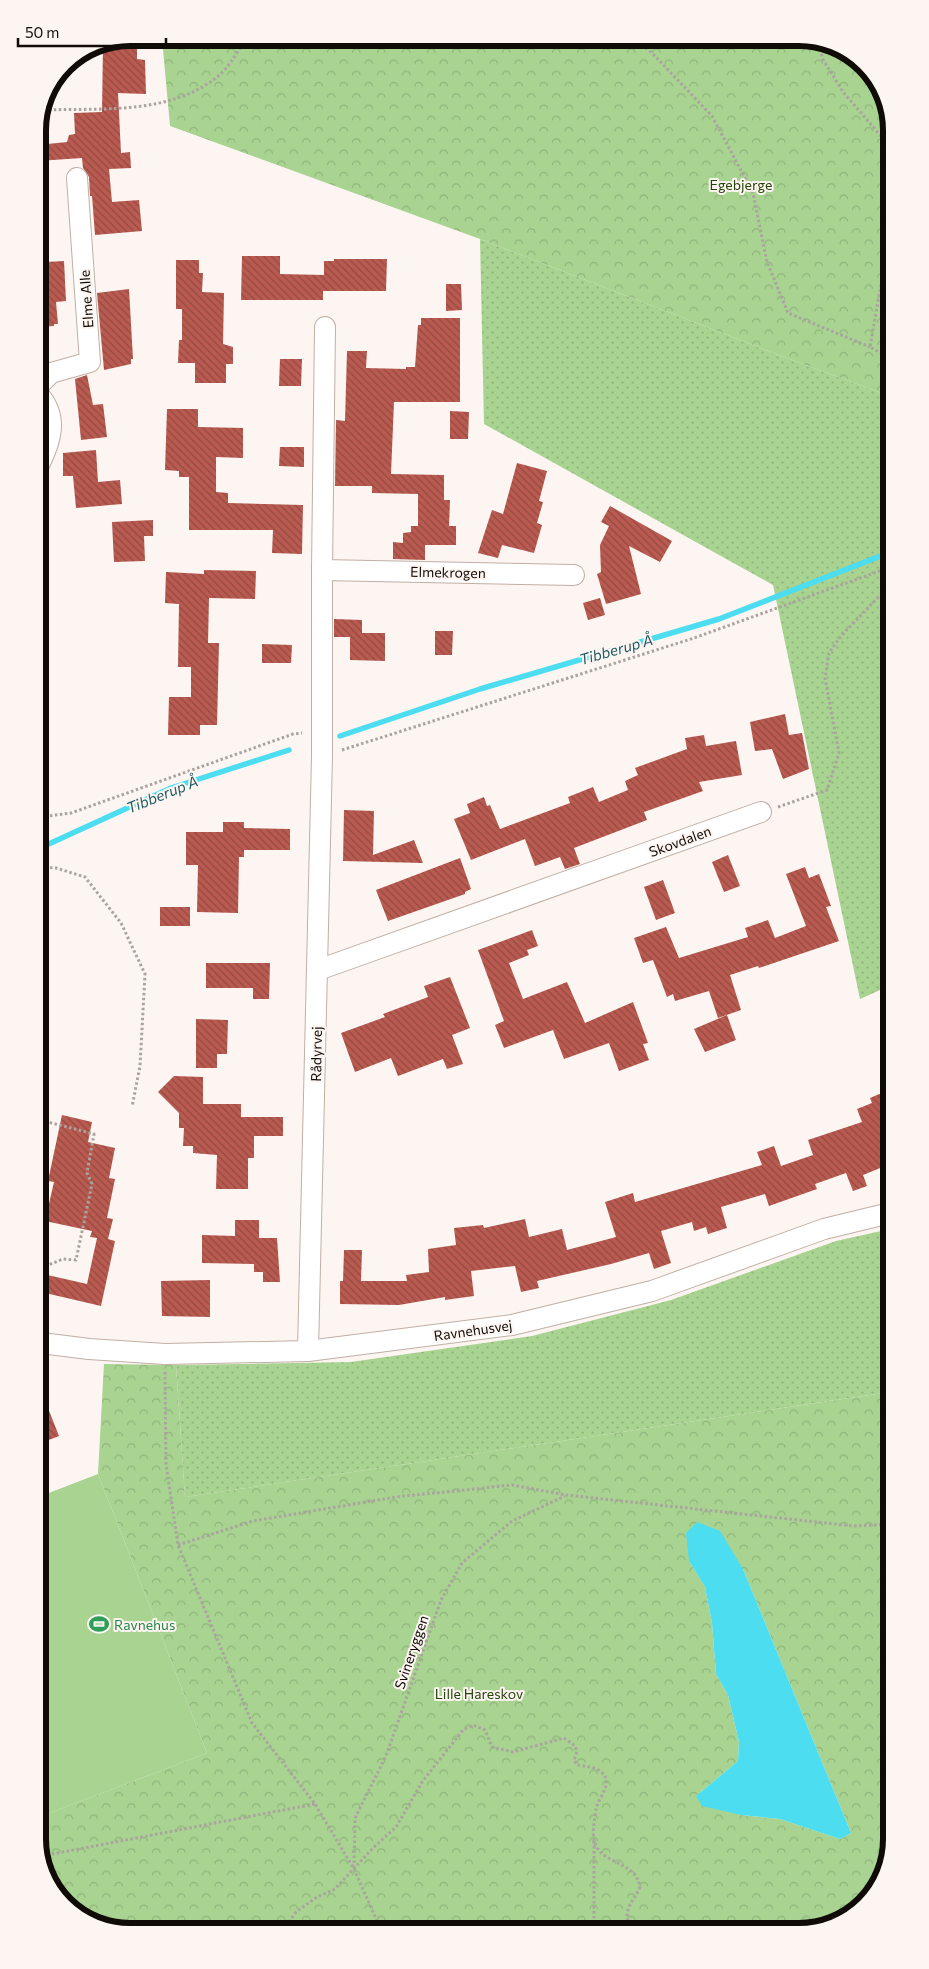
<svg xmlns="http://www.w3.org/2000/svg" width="929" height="1969" viewBox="0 0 929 1969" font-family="Commissioner,sans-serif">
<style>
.green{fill:url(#green-dots)}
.forest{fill:url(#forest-crowns);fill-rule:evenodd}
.pitch{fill:#a8d391}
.water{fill:#4cddf0}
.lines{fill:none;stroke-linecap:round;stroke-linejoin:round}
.stream{stroke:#4cddf0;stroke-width:5.5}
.building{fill:url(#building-back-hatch)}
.minor-casing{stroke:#c0afa5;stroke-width:22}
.path{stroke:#aaa39f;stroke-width:3;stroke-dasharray:2.5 2.5;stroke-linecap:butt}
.minor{stroke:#fff;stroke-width:20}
.labels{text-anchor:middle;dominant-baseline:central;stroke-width:4;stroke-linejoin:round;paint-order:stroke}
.park-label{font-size:14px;fill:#24440b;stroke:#fdf5f1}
.street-label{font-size:14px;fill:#100b07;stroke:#fdf5f1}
.leisure-label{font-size:14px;fill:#27864d;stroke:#fdf5f1;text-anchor:start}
.water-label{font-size:15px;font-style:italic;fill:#1f5a62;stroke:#fdf5f1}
.rim{fill:none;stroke:#100b07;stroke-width:6}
</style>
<defs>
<pattern id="green-dots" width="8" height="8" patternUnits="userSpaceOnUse" patternTransform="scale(1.25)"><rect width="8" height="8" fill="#a8d391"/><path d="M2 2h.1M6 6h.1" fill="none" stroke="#90b47c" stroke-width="1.8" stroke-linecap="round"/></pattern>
<pattern id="forest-crowns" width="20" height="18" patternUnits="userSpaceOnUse" patternTransform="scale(1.25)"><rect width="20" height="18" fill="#a8d391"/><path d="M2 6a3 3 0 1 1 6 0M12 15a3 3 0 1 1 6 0" fill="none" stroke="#90b47c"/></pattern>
<pattern id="building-back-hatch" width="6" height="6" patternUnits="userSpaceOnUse" patternTransform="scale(1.25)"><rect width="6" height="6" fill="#b95b51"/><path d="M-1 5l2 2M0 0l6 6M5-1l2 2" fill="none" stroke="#954941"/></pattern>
</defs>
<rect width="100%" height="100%" fill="#fdf5f1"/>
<g class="green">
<path d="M480 239 776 354 887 395 889 986 860 999 773 585 484 424Z"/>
<path d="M890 1229V1392L185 1497 176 1365 351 1362 532 1336 671 1300 836 1241Z"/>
</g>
<g class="forest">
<path d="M162 38H805L856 57 886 100 887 395 776 354 480 239 170 126Z"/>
<path d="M104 1364 176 1365 185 1497 890 1392 891 1839 873 1895 829 1926 124 1931 74 1913 43 1869 42 1816 207 1753 98 1474ZM689 1561 743 1569 851 1833 840 1839 780 1819 741 1815 696 1796 738 1761 739 1742 728 1695 716 1674 712 1623 705 1587Z"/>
</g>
<path class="pitch" d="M98 1474 207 1753 42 1816 41 1496Z"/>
<path class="water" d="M697 1522 720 1531 743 1569 851 1833 840 1839 780 1819 741 1815 702 1806 696 1796 738 1761 739 1742 728 1695 716 1674 712 1623 705 1587 689 1561 686 1533Z"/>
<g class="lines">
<g class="stream">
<path d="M340 736 480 689 719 619 888 553"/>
<path d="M40 848 171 788 289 750"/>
</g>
</g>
<g class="building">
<path d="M103 45 137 48V59L145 60 146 94 118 93 121 153 130 152 131 168 109 169 112 202 139 200 142 231 95 235 92 196H90L89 177 83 168 82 158 38 161V145L67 142 69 135 75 134 74 113 102 112Z"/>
<path d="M242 256H280V274L324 275V261H334V259H387L386 291H323V300H241Z"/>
<path d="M176 260H199V273H203L202 292 224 293 223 344 233 347V364H226V383H195V363H178L179 340H182V309H176Z"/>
<path d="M64 261 66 301 56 302 58 324H54V326L38 327V297L47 296 45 262Z"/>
<path d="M446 284H461L462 310 446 311Z"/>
<path d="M129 289 133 359H131V364L104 370 97 293Z"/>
<path d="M421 318H460V402H394L391 474 444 475V500H450L449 526H456V545H425V560L393 559V542L403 543V533L411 532V526H418V494L372 493V486H335L336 420 345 421 347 351H367L366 368 406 369V367H415L418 325H421Z"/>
<path d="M280 359H302L301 386H279Z"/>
<path d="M87 375 93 405 103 404 107 437 81 440 75 379Z"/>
<path d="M167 409H198V427L243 428V458L216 457V492L228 493V503L303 505 302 554 272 553 273 530H189V477H179V471L165 470Z"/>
<path d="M450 411 469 412 468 439H450Z"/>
<path d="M280 447H304V467L279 466Z"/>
<path d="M96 450 98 482 120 480 122 504 76 508 73 476H63V453Z"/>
<path d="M517 463 547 471 539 501 543 502 537 523 542 525 534 553 502 545 498 558 478 553 492 510 503 514Z"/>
<path d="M610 506 672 541 660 562 629 546 641 594 606 604 597 574 601 572 600 545 609 526 601 522Z"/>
<path d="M153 520V536H144L145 561 114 562 112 522Z"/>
<path d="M204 570 256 571 255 599 209 598 208 643H219L217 725H200V735H168L169 697H191V667H178L179 604 165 603 166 572 204 574Z"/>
<path d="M600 598 605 615 588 620 583 603Z"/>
<path d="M334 619 362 620V633H385V661L350 660V637H334Z"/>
<path d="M435 631H453L452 655H435Z"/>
<path d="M262 644 292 645 291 663H262Z"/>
<path d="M785 714 789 735 802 733 809 769 783 779 772 749 755 751 750 722Z"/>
<path d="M704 735 706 746 736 741 742 775 699 782 703 791 644 812 647 820 574 848 580 864 565 869 560 857 535 866 525 839 471 860 454 819 470 813 467 804 484 797 487 806 490 805 500 829 570 803 568 797 593 787 599 802 628 790 625 781 638 775 635 768 687 749 685 738Z"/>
<path d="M344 810 374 811 373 855 414 840 423 863 343 861Z"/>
<path d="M223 822H244V828L290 829V850H244V857H239L238 913 197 912 198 865H186V832H223Z"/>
<path d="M728 855 740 886 724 892 712 862Z"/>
<path d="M460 858 471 889 465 892V894L388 921 376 890Z"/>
<path d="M805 867 809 878 819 874 831 906 826 907 839 941 759 968 758 966 730 975 741 1010 718 1018 709 991 675 1001 673 994 667 997 653 960 643 963 634 938 666 927 679 958 748 937 745 928 768 920 775 938 806 926 786 874Z"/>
<path d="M663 880 675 913 656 920 644 887Z"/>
<rect x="160" y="907" width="30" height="19"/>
<path d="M532 930 538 946 527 950 529 955 509 963 523 999 567 982 585 1023 633 1002 648 1043 643 1044 649 1060 619 1071 609 1043 564 1059 553 1030 504 1048 495 1025 504 1021 478 950Z"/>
<path d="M206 963H270L269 999H253V988H206Z"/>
<path d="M450 977 470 1028 452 1035 463 1064 447 1069 443 1059 398 1076 391 1058 355 1072 341 1033 385 1017 383 1014 428 997 424 986Z"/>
<path d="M727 1015 736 1040 705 1052 694 1029Z"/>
<path d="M196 1019 228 1020 227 1054H217V1068H196Z"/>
<path d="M174 1076 203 1077V1104H241V1117H283V1136H254V1158H248V1189H216L217 1155 193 1153V1146H183L184 1128H179V1113L158 1092Z"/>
<path d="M884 1092 889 1104 890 1164 863 1175 867 1186 853 1191 846 1173 815 1184 817 1189 769 1206 765 1194 721 1207 727 1228 708 1234 706 1227 694 1231 692 1222 661 1231 671 1263 654 1269 649 1253 611 1264 537 1281 539 1288 521 1292 515 1266 471 1271 474 1296 445 1300V1297L399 1305 340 1304V1281H343L344 1250H362L361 1281H407L406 1275 429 1272 428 1249 456 1245 454 1228 483 1225 484 1228 525 1219 529 1237 562 1229 567 1250 616 1237 605 1202 633 1193 635 1202 762 1165 757 1152 774 1146 781 1166 813 1155 808 1140 862 1122 857 1109 872 1103 870 1098Z"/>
<path d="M62 1115 92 1122 88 1142 115 1148 109 1178 115 1179 107 1218 113 1219 108 1239 115 1241 101 1306 41 1292 43 1274 87 1284 97 1238 90 1237 92 1231 45 1221 54 1182 48 1181Z"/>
<path d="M235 1220H259V1238H277L280 1282H263V1272H254V1264L202 1263V1235L235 1236Z"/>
<path d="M210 1280V1317L162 1316 161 1281Z"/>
<path d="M42 1393 59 1436 41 1443V1394Z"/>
</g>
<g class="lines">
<defs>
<g id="minor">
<path d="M38 386 51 373 90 362 77 178"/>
<path d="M38 394C59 417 51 441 39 465"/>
<path d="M322 570 574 575"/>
<path d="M318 970 761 812"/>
<path d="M41 1343 89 1349 165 1354 308 1351 512 1325 652 1291 824 1229 890 1213"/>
<path d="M308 1351 322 756V570L325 327"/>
</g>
</defs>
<use href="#minor" class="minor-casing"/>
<g class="path">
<path d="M634 38 652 53 712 116 753 193 767 262 788 313 870 347"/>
<path d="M821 44 822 58 843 92 887 143"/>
<path d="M44 110C102 108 169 115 217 77 229 68 238 50 247 38"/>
<path d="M887 250 870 347 887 357"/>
<path d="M342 750 694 638 888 568"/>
<path d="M778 807 827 790 839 753 825 678 829 653 841 636 888 587"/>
<path d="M40 817 71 813 293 734 302 733"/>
<path d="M40 867 56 868 85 877 121 923 145 974 140 1066 132 1107"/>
<path d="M40 1120 94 1134 87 1173 92 1184 76 1260 63 1259 41 1268"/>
<path d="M165 1372 166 1464 178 1545 252 1723 315 1804 354 1869 381 1930"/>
<path d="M178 1545 253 1521 396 1497 512 1485 566 1495 854 1526 891 1524"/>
<path d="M594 1841V1928"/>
<path d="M42 1856 315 1804"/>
<path d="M354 1868 355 1818 386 1756 441 1600 462 1563 512 1521 565 1496"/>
<path d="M283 1930 296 1912 317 1897 335 1889 372 1849 396 1827 422 1782 463 1730 473 1725 485 1730 492 1747 513 1752 564 1738 575 1746 577 1752 574 1760 577 1765C583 1766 595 1767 600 1771 615 1782 599 1796 596 1809 595 1817 592 1832 594 1840 599 1865 636 1860 640 1887 634 1901 624 1907 628 1923L634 1928"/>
</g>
<use href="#minor" class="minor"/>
</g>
<defs>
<symbol id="stadium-bare" viewBox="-9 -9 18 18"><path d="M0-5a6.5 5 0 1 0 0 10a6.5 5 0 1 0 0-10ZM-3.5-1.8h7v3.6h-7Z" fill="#2e9e5b" stroke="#fdf5f1" stroke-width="2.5" paint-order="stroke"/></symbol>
</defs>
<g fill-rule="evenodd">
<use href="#stadium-bare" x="85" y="1610" width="28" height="28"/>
</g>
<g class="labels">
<g class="park-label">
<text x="741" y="184">Egebjerge</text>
<text x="479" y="1693">Lille Hareskov</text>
</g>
<g class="street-label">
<text transform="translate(86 299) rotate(-94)">Elme Alle</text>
<text transform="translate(448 572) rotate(1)">Elmekrogen</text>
<text transform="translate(680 841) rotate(-20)">Skovdalen</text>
<text transform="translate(316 1054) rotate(-89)">Rådyrvej</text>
<text transform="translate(473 1330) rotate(-8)">Ravnehusvej</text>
<text transform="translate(411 1652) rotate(-71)">Svineryggen</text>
</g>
<g class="leisure-label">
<text x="114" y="1624">Ravnehus</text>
</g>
<g class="water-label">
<text transform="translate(616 649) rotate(-16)">Tibberup Å</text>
<text transform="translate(162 794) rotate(-22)">Tibberup Å</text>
</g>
</g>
<path d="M0 0H929V1969H0ZM130 46H799A84 84 0 0 1 883 130V1839A84 84 0 0 1 799 1923H130A84 84 0 0 1 46 1839V130A84 84 0 0 1 130 46Z" fill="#fdf5f1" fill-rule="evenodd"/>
<path class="rim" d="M130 46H799A84 84 0 0 1 883 130V1839A84 84 0 0 1 799 1923H130A84 84 0 0 1 46 1839V130A84 84 0 0 1 130 46Z"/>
<path d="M18 38v8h148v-8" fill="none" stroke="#100b07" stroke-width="2.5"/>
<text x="25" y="38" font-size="15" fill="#100b07" stroke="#fdf5f1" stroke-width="4" paint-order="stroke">50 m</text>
</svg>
